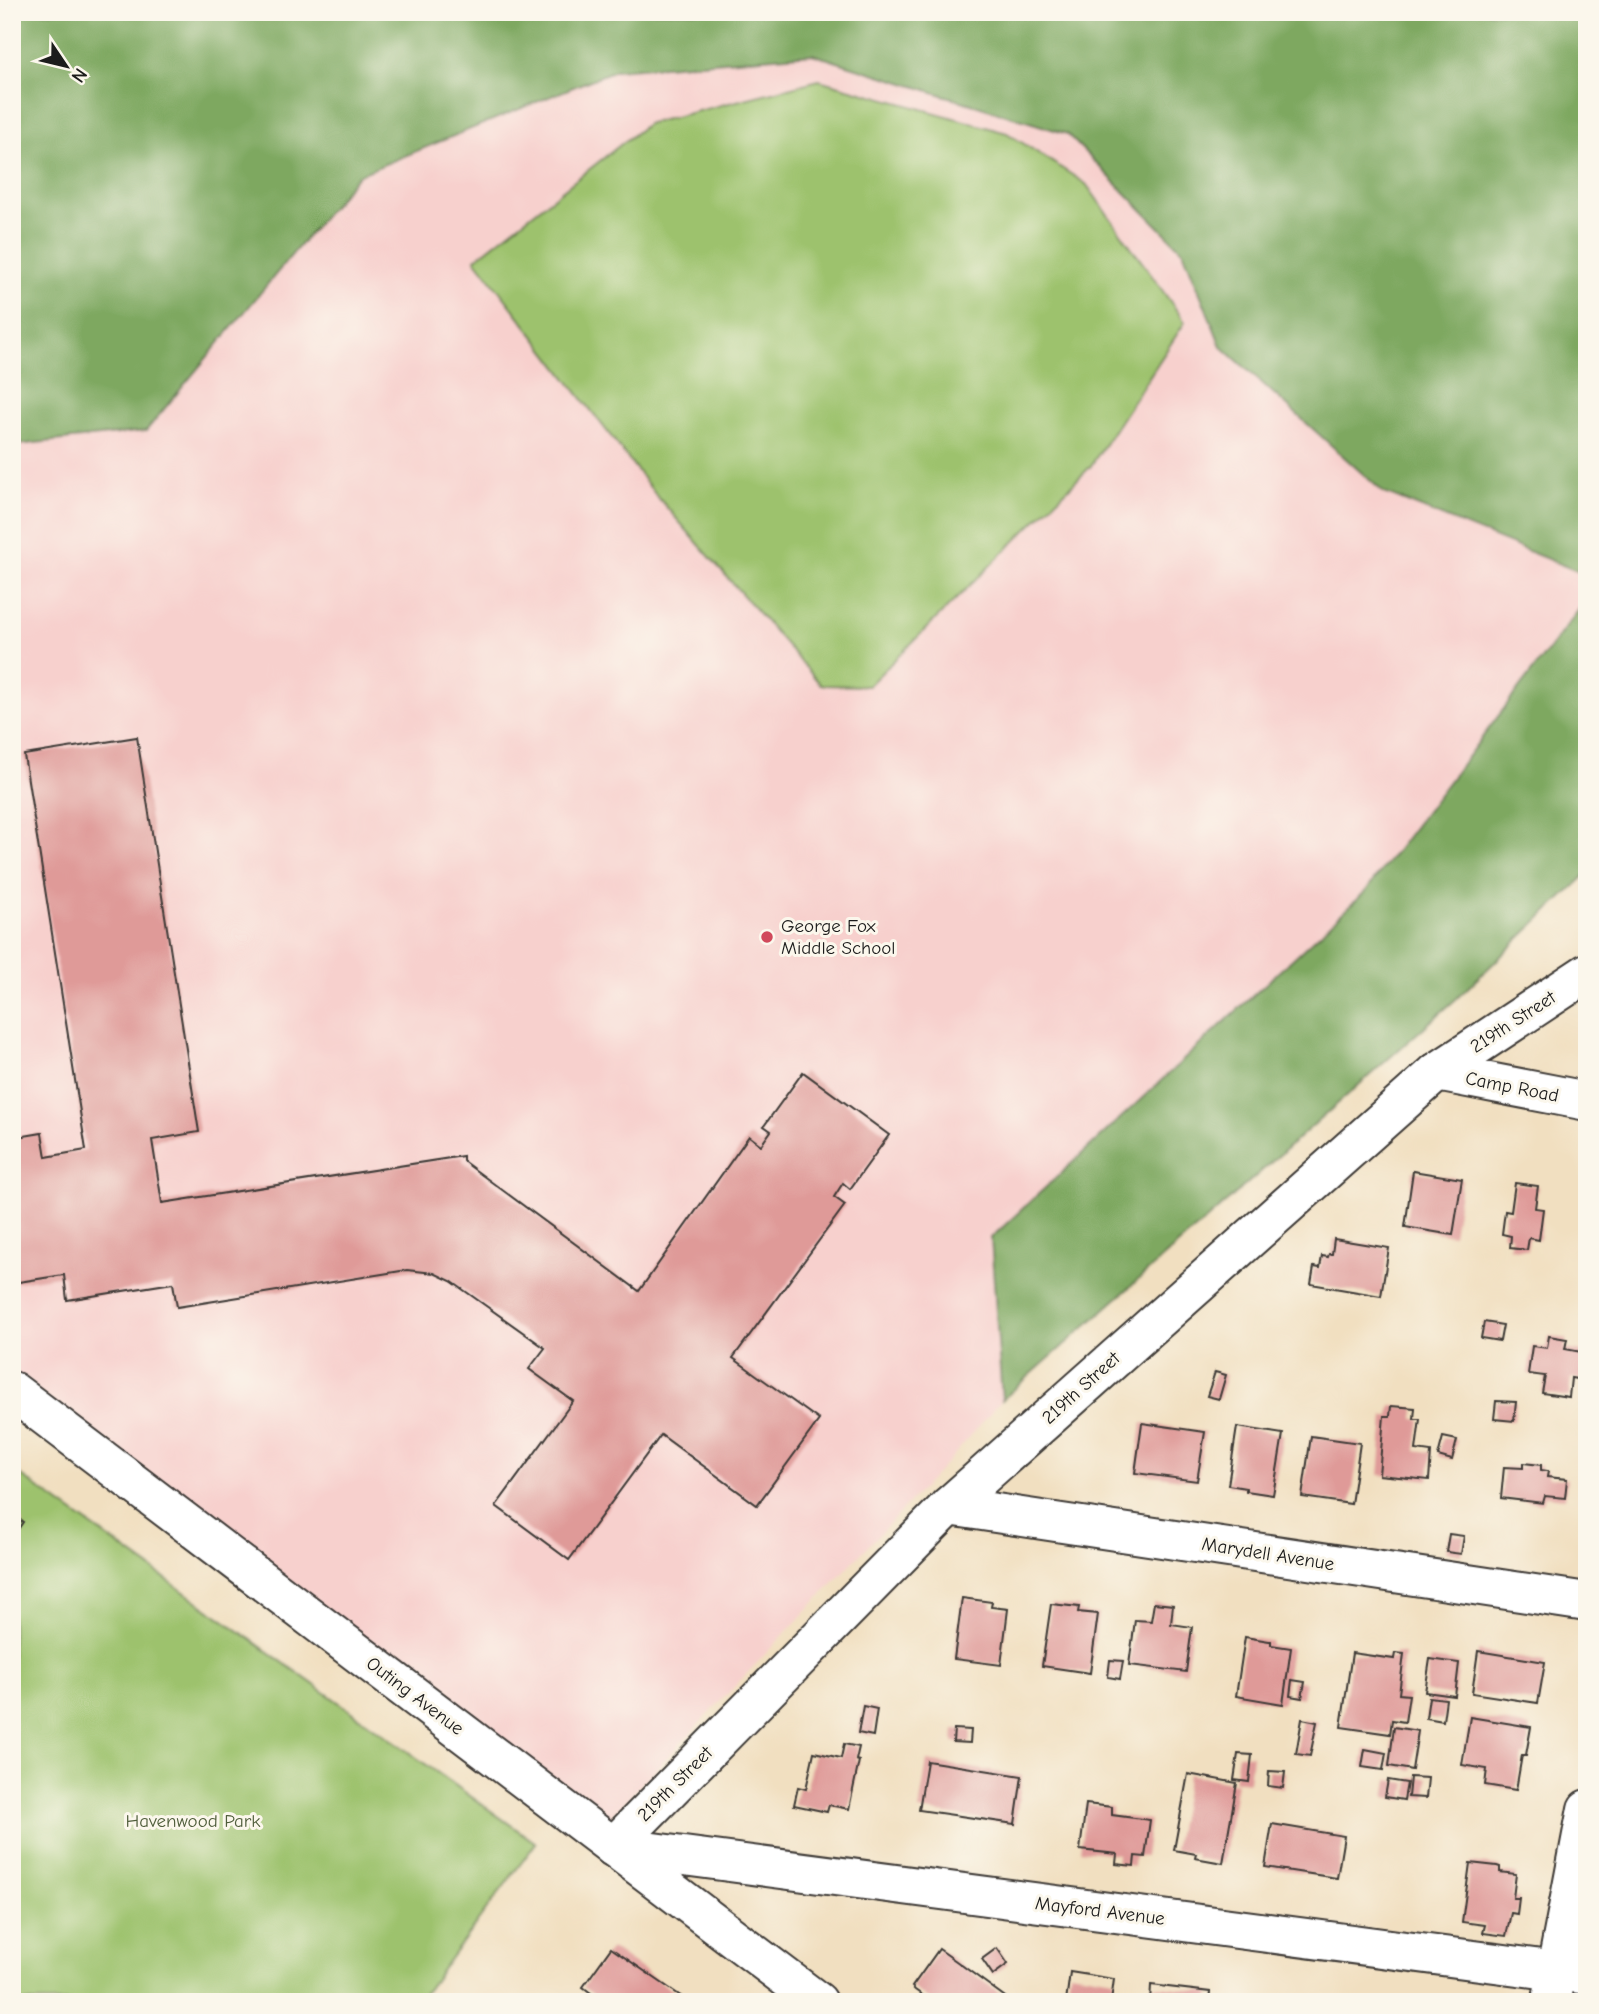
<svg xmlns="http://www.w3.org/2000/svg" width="1599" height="2014" viewBox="0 0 1599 2014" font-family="'Comic Neue',sans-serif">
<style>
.built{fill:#f7d0cd}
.green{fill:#9dc26d;stroke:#5c6f44;stroke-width:2}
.forest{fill:#7ea860;stroke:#4d623e;stroke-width:2}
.building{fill:#df9a98}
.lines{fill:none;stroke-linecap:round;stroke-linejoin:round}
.minor-casing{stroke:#3c3935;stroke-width:42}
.minor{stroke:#fff;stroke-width:38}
.poi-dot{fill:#d1495b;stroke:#fbf7ec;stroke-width:2.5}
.labels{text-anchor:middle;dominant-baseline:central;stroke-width:6;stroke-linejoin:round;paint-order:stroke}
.poi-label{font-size:19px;fill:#1c1c1c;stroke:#fbf7ec;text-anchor:start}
.street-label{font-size:19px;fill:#1c1c1c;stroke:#fbf7ec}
.park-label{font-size:19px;fill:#505e3c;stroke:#fbf7ec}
</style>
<rect width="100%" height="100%" fill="#fbf7ec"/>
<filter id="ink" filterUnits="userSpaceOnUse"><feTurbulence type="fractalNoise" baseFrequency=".0143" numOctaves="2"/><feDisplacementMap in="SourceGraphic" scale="14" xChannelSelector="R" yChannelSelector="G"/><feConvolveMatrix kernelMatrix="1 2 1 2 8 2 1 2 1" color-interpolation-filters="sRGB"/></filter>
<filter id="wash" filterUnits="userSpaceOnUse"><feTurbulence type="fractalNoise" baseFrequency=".00686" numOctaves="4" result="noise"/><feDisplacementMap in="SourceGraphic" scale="28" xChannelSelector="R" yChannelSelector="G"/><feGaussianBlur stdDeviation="1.57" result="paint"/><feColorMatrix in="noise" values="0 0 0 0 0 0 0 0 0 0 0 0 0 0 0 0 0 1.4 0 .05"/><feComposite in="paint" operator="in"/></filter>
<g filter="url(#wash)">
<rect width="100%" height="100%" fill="#f1dfc0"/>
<path class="built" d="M12 12H785L1587 288V874L1455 1000 1002 1400 946 1464 602 1826 12 1385Z"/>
<g class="green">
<path d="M819 80 1007 133 1086 184 1185 322 1090 467 868 686 821 685 656 495 475 259 647 124Z"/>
<path d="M12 1469 536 1843 418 2002H12Z"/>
</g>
<g class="forest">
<path d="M12 12H1587V575L1384 493 1221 346 1183 251 1067 134 812 54 615 70 358 175 146 431 17 445 12 441Z"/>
<path d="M1587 599V874L1455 1000 1002 1400 991 1238 1365 892Z"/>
</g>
<g id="blocks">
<g class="building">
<path d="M137 737 199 1132 152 1140 162 1203 463 1156V1161L639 1291 749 1136 761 1145 771 1131 764 1126 803 1072 889 1135 850 1189 843 1183 834 1197 845 1205 733 1358 819 1420 757 1505 661 1435 569 1560 496 1506 573 1401 529 1369 545 1348 451 1281 434 1273 407 1270 177 1307 173 1283 67 1300 64 1275 12 1283V1138L42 1133 46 1157 86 1150 24 755Z"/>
<path d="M1413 1171 1462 1179 1453 1235 1405 1227Z"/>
<path d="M1515 1183 1538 1186 1535 1208 1543 1209 1539 1240 1529 1238 1527 1250 1510 1248 1511 1236 1502 1234 1505 1211 1511 1212Z"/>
<path d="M1334 1239 1389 1248 1381 1296 1311 1284 1314 1267 1320 1268 1322 1256 1328 1257 1329 1254H1332Z"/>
<path d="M1484 1322 1503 1325 1500 1341 1481 1338Z"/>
<path d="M1549 1336 1567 1339 1565 1349 1587 1353V1376H1584L1583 1380 1571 1378 1569 1397 1542 1393 1545 1376 1528 1374 1532 1346 1547 1348Z"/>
<path d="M1215 1372 1226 1375 1219 1399 1207 1396Z"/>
<path d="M1496 1401 1516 1402 1514 1421 1494 1419Z"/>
<path d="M1391 1406 1415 1408 1414 1419H1420L1416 1450 1431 1452 1429 1480 1379 1475 1384 1416H1390Z"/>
<path d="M1142 1423 1205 1432 1197 1481 1135 1473Z"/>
<path d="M1237 1427 1283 1434 1273 1495 1246 1491V1488L1228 1485Z"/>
<path d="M1311 1436 1360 1443 1351 1504 1302 1497Z"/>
<path d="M1443 1437 1457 1440 1452 1460 1438 1456Z"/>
<path d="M1523 1463 1541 1465V1470L1548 1471 1547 1477 1567 1479 1565 1498 1545 1496 1543 1503 1501 1498 1504 1467 1523 1468Z"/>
<path d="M12 1514 23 1522 12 1538Z"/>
<path d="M1449 1534 1464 1536 1461 1554 1446 1552Z"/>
<path d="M962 1598 992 1602 991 1607 1008 1609 1001 1665 954 1659Z"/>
<path d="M1154 1603 1173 1605 1171 1624 1192 1627 1186 1672 1129 1665 1135 1620 1151 1621Z"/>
<path d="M1051 1604 1079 1607 1078 1612 1098 1614 1090 1673 1042 1666Z"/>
<path d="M1245 1637 1269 1641H1271V1645L1291 1648 1283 1704 1236 1696Z"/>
<path d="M1478 1651 1545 1662 1538 1703 1472 1693Z"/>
<path d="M1352 1653 1394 1659 1395 1653 1404 1654 1399 1694 1409 1695 1405 1722 1392 1720 1390 1734 1341 1727Z"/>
<path d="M1430 1659 1459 1663 1455 1696 1425 1692Z"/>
<path d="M1110 1660 1123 1661 1120 1679 1108 1677Z"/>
<path d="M1292 1680 1305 1682 1302 1698 1290 1696Z"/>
<path d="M1429 1697 1446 1699 1443 1721 1426 1718Z"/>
<path d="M863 1706 877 1709 873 1736 858 1733Z"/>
<path d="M1470 1717 1531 1727 1526 1755H1522L1516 1790 1485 1785 1487 1769 1462 1765Z"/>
<path d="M1302 1719 1317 1722 1310 1756 1296 1754Z"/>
<path d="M1394 1727 1418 1731 1412 1770 1389 1766Z"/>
<path d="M954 1729 971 1730 970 1743 953 1742Z"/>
<path d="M844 1744 859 1747 856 1760 859 1761 849 1809 829 1805 827 1812 794 1805 798 1787 806 1789 814 1752 841 1758Z"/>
<path d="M1365 1749 1386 1753 1383 1770 1362 1767Z"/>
<path d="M1238 1754 1252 1755 1249 1782 1234 1780Z"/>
<path d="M927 1761 1022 1776 1015 1824 919 1810Z"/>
<path d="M1269 1771 1285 1772 1283 1788 1268 1786Z"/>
<path d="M1188 1774 1237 1783 1223 1863 1195 1858 1196 1854 1174 1850Z"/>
<path d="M1410 1777 1428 1778 1426 1798 1408 1797Z"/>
<path d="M1388 1780 1407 1783 1404 1800 1385 1797Z"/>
<path d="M1086 1804 1112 1807V1815L1150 1820 1145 1857 1135 1856 1134 1866 1116 1864 1117 1854 1080 1850Z"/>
<path d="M1272 1824 1344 1836 1337 1878 1265 1867Z"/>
<path d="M1470 1863 1497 1866 1500 1867V1872L1516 1874 1513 1898H1519L1517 1914 1511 1913 1506 1936 1483 1933 1485 1925 1462 1922Z"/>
<path d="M611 1948 685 1999 683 2002H603L583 1987Z"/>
<path d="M997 1948 1008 1964 993 1975 982 1959Z"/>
<path d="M939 1949 956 1961 1012 2002H932L915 1990 912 1987Z"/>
<path d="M1070 1972 1114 1979 1111 2002H1066Z"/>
<path d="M1151 1985 1210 1992 1209 2002H1150Z"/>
</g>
</g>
</g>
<g filter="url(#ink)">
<use href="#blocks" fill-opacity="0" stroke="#3c3935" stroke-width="2"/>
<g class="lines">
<defs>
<g id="minor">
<path d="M1437 1072 1587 1101"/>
<path d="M12 1391 818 2002"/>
<path d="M949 1506 1587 1602"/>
<path d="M613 1847 949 1506 1437 1072 1587 973"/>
<path d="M615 1847 1587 1975"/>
<path d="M1552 2002 1556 1971 1587 1809"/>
</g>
</defs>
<use href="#minor" class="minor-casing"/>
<use href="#minor" class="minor"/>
</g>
</g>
<circle class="poi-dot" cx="767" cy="937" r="7"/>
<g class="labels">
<g class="poi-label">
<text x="781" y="926">George Fox<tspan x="781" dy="22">Middle School</tspan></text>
</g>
<g class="street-label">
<text transform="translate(1513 1022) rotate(-33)">219th Street</text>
<text transform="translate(1512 1087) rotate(11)">Camp Road</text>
<text transform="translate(1081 1388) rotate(-42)">219th Street</text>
<text transform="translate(1268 1554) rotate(9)">Marydell Avenue</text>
<text transform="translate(415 1696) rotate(37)">Outing Avenue</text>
<text transform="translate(675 1784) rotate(-45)">219th Street</text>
<text transform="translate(1100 1911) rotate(7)">Mayford Avenue</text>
</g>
<g class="park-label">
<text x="193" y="1821">Havenwood Park</text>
</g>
</g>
<rect width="1599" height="2014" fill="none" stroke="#fbf7ec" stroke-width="42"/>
<g transform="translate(66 66) rotate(125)" stroke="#fbf7ec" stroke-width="5" paint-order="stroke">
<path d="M0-5L12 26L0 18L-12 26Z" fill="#1c1c1c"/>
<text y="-10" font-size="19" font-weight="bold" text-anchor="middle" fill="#1c1c1c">N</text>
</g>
</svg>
